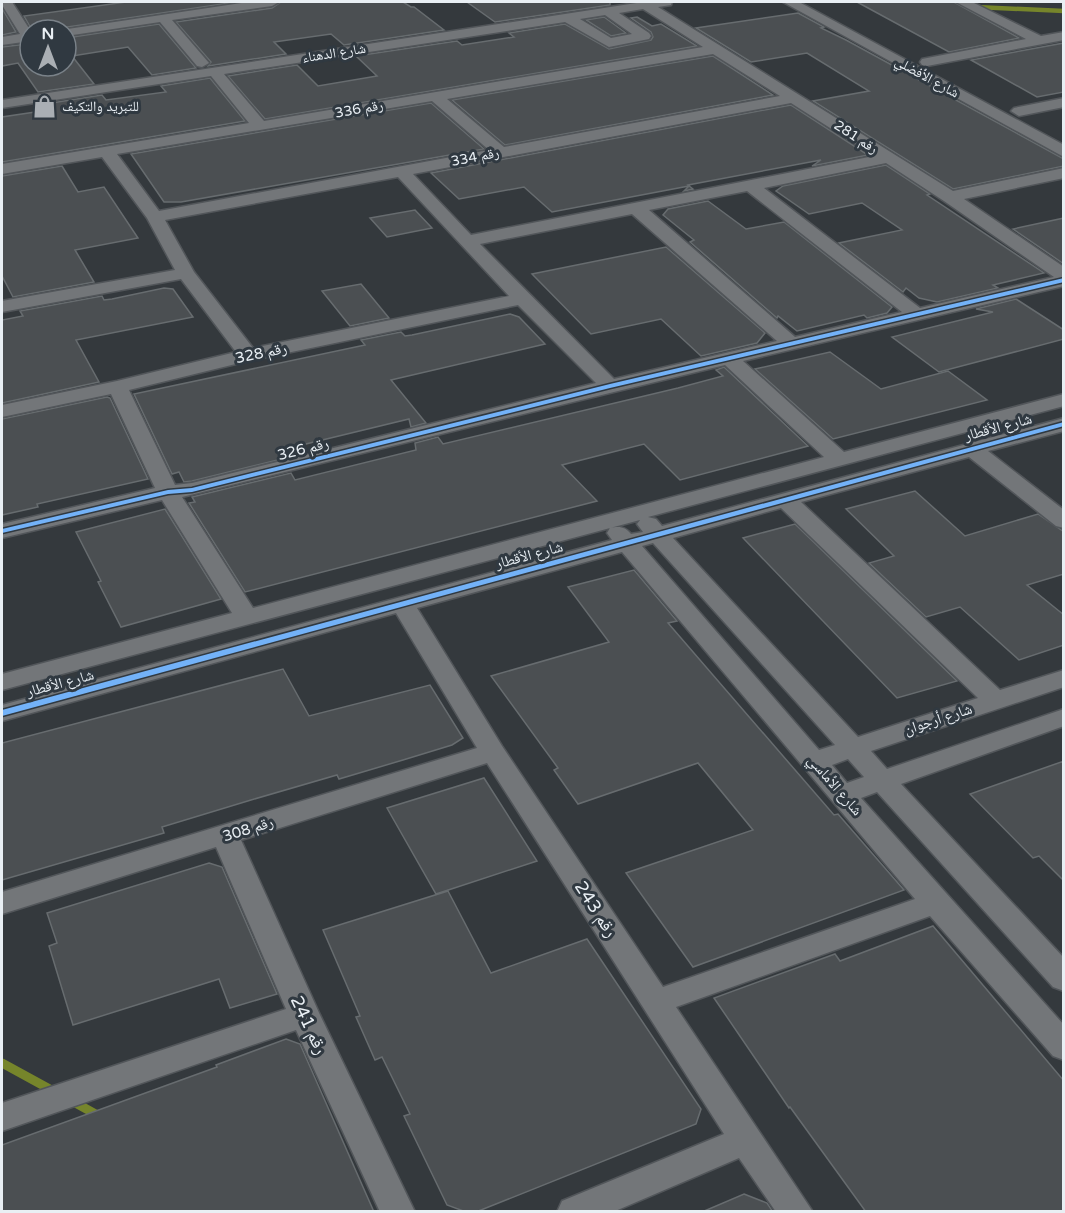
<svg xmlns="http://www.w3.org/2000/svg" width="1065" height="1213" viewBox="0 0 1065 1213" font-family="'Varela Round','Noto Naskh Arabic',sans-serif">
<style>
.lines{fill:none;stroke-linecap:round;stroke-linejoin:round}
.stream-far1{stroke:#76852b;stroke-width:4.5}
.stream{stroke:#76852b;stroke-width:9}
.building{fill:#4b4f52;stroke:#676c6f;stroke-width:1.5}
.minor-casing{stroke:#52565a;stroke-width:3}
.minor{fill:#737679;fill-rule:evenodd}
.cycleway-casing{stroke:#303941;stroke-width:3}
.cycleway{fill:#73b2f8;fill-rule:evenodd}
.labels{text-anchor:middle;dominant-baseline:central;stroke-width:6;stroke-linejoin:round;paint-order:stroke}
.far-street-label{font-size:14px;fill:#e9eff4;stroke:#303941}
.far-poi-label{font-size:14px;fill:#e9eff4;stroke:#303941;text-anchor:start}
.street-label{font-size:15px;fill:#e9eff4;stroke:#303941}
.near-street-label{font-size:18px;fill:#e9eff4;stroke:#303941}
</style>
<rect width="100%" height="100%" fill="#34393d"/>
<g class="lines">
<g class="stream-far1">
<path d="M871 2H890"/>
<path d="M976 7 1064 11"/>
</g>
<g class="stream">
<path d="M2 1063 55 1092"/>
<path d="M72 1101 99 1116"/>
</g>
</g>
<g class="building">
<path d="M126 2H236L61 28 59 30H32L24 16Z"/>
<path d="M281 2H403L411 7H414L444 30 344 45 331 34 274 42 286 54 208 66 211 62 176 22 272 8Z"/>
<path d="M467 2H610V5L495 22Z"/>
<path d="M857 2H954L1019 38 949 52Z"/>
<path d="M2 8 16 32 2 35Z"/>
<path d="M798 13 824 27 821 28 846 40 1064 159V166L953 189 813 101 869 91 807 53 751 62 696 28Z"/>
<path d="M604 17 626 33 611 36 586 20Z"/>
<path d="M637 17 652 26 661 24 697 46 265 119 228 76 297 65 318 86 377 76 356 56 457 41 462 45 514 37 509 33 565 24 609 49 651 40 653 37 651 32 631 18Z"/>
<path d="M159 24 196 68 152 75 128 47 122 48 72 56 94 84 38 92 18 63 2 66V47L27 44 30 49V66H66V38Z"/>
<path d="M1064 43V92L1037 97 971 60Z"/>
<path d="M713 56 773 95 505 145 452 100Z"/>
<path d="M210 78 245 121 2 162V117L42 111 49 109 45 104 102 95 106 100 166 92 161 86Z"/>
<path d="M431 103 484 149 181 202H164L131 154Z"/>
<path d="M791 105 868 155 812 166 821 160 688 185 693 189 684 191 689 186 552 212 524 187 459 199 431 173Z"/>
<path d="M886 165 930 194 927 195 1044 273 993 285 998 288 937 302 919 298 906 288 903 292 839 243 902 230 862 203 809 214 776 191 783 186Z"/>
<path d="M62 166 78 192 104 187 138 238 75 250 94 282 13 297 2 276V176Z"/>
<path d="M708 201 746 229 784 222 892 307 887 313 867 318 864 315 797 331 778 316 777 318 690 242 694 240 663 215 668 209Z"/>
<path d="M415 210 432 228 387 237 370 218Z"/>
<path d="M1064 218V264L1013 229Z"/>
<path d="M666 247 765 333 757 343 701 356 661 319 591 334 532 274Z"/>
<path d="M361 284 389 318 350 326 322 291Z"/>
<path d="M164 288 173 289 193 317 76 340 99 382 2 403V320L23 316 20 311 102 296 104 300 112 299Z"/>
<path d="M1016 299 1064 330V339L939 372 892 337 993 312 976 309Z"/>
<path d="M510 314 519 317 545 344 391 380 426 423 411 427 409 419 277 451 282 459 192 481 184 482 179 472 172 474 134 394 365 345 361 340 401 332 405 336 412 335Z"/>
<path d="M830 352 881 389 948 371 987 400 833 439 755 369Z"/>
<path d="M724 367 808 446 680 480 644 444 562 465 597 501 245 592 189 503 195 502 192 497 291 473 295 480 416 450 415 443 438 437 443 444 678 388 723 376 716 370Z"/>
<path d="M107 397 110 398 148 479 37 504 38 507 2 515V419Z"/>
<path d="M915 491 965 536 1038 514 1064 532V574L1027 585 1064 615V645L1019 660 960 607 926 617 869 563 894 556 846 509Z"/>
<path d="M165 509 221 599 121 627 98 582 101 581 76 532Z"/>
<path d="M795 524 957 681 897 698 743 538Z"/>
<path d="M634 570 677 621 668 623 834 815 838 814 904 890 693 967 626 873 753 830 698 763 578 804 554 770 558 768 491 676 609 642 568 587Z"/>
<path d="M283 669 309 716 430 685 463 738 452 745 403 760 339 779 337 775 251 800 162 827 164 833 2 880V743Z"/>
<path d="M1064 761V881L1039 856 1033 858 970 794Z"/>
<path d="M484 778 537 861 436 894 387 808Z"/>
<path d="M209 863 222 867 277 994 230 1008 219 979 73 1025 49 946 57 943 47 913Z"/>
<path d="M448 891 491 973 587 939 701 1109 696 1124 476 1212H466L447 1205 404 1116 410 1114 382 1057 375 1060 356 1017 360 1016 323 930Z"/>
<path d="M933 926 1064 1081V1212H866L790 1107 789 1108 714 998 835 954 840 961Z"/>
<path d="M286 1039 300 1044 374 1212H2V1145L217 1067 216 1065Z"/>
<path d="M744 1194 767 1203 773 1212H702Z"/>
</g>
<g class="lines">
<defs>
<g id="minor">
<path d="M2 2H12L30 30V41L2 45V37L20 34 2 5Z"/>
<path d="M248 2H279L272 6 172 20 209 63 202 67 197 66 160 22 66 36V30H61Z"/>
<path d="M643 2H672L671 5 658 7 953 191 1064 168V178L964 199 1064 267V286L743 361 844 452 1064 394V406L648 517 656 519 662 526 1064 418V431L988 451 1064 510V528L1056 526 969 457 801 502 1000 690 1064 670V687L871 751 887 769 1064 709V726L901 784 1064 958V991L1053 987 877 792 861 798 1064 1025V1060L1053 1056 930 916 676 1007 813 1212H776L739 1158 613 1212H557L562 1201 724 1134 487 763 241 840 320 1015 415 1212H380L296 1030 2 1131V1103L286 1009 216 847 2 914V892L477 748 396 613 2 721V705L612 540 607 533 610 528C620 526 625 527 631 534L643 532 637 524 640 520 2 690V674L232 613 162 500 2 538V524L155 488 111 394 2 417V405L117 381 236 352 181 279 2 312V301L175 270 147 218 102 157 2 174V164L249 123 211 76 2 108V100ZM643 9 703 47 264 121 224 74 565 22 609 47 649 39 651 36 649 33 619 13ZM605 15 632 34 611 38 580 19ZM713 54 780 96 504 147 447 99ZM432 101 489 150 159 211 117 154ZM791 103 874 156 471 235 413 174ZM886 163 944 201 1054 277 920 308 764 188ZM398 177 509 296 253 348 194 272 165 220ZM747 191 902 312 795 337 649 210ZM632 214 777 341 614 379 480 244ZM518 305 596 383 192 483 175 485 129 390 248 361ZM725 365 824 457 253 608 182 497ZM781 508 978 698 858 737 673 538ZM653 543 835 745 819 750 642 546ZM622 552 915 899 663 987 502 746 417 608ZM848 759 864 777 847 783 832 765Z"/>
<path d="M783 2H799L1064 145V157Z"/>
<path d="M956 2H972L1041 36 1064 32V40L927 66 922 65 920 62 922 59 1026 39Z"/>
<path d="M1064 98V107L1019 116 1011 111 1014 108Z"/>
</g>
</defs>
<use href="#minor" class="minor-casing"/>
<use href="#minor" class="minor"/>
<defs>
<g id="cycleway">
<path d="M1064 278V282L610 388 192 492 168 494 2 533V529L168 490 192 488 610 384Z"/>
<path d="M1064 422V426L2 716V710Z"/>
</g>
</defs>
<use href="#cycleway" class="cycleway-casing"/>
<use href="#cycleway" class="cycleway"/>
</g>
<defs>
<symbol id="shop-bare" viewBox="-9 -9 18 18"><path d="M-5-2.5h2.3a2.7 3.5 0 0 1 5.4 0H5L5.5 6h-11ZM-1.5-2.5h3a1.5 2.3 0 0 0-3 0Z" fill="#aaafb4" stroke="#303941" stroke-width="2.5" paint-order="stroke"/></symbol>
</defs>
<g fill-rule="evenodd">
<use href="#shop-bare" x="28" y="90" width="33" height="33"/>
</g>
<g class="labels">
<g class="far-street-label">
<text transform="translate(334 53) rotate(-9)">شارع الدهناء</text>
<text transform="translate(927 77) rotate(29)">شارع الأفضلي</text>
<text transform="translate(359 109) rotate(-10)">رقم 336</text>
<text transform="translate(856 137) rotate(33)">رقم 281</text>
<text transform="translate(475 157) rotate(-11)">رقم 334</text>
</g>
<g class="far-poi-label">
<text x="62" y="106">للتبرید والتکیف</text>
</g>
<g class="street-label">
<text transform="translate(261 353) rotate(-12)">رقم 328</text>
<text transform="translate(998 427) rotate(-15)">شارع الأقطار</text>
<text transform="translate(303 449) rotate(-14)">رقم 326</text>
<text transform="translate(529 555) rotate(-15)">شارع الأقطار</text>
<text transform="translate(60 683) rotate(-15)">شارع الأقطار</text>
<text transform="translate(938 719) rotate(-18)">شارع أرجوان</text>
<text transform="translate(835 785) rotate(49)">شارع الأماسي</text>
<text transform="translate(248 829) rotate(-17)">رقم 308</text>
</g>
<g class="near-street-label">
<text transform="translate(596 909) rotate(57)">رقم 243</text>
<text transform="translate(309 1025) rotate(65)">رقم 241</text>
</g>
</g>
<rect width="1065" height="1213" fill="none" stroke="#e9eff4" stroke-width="6"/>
<g transform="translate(48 48)"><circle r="28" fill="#303941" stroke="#7a8289" stroke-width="1.5"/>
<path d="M0-4.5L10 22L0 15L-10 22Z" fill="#aaafb4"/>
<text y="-9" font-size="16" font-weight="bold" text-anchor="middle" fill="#e9eff4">N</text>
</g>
</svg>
